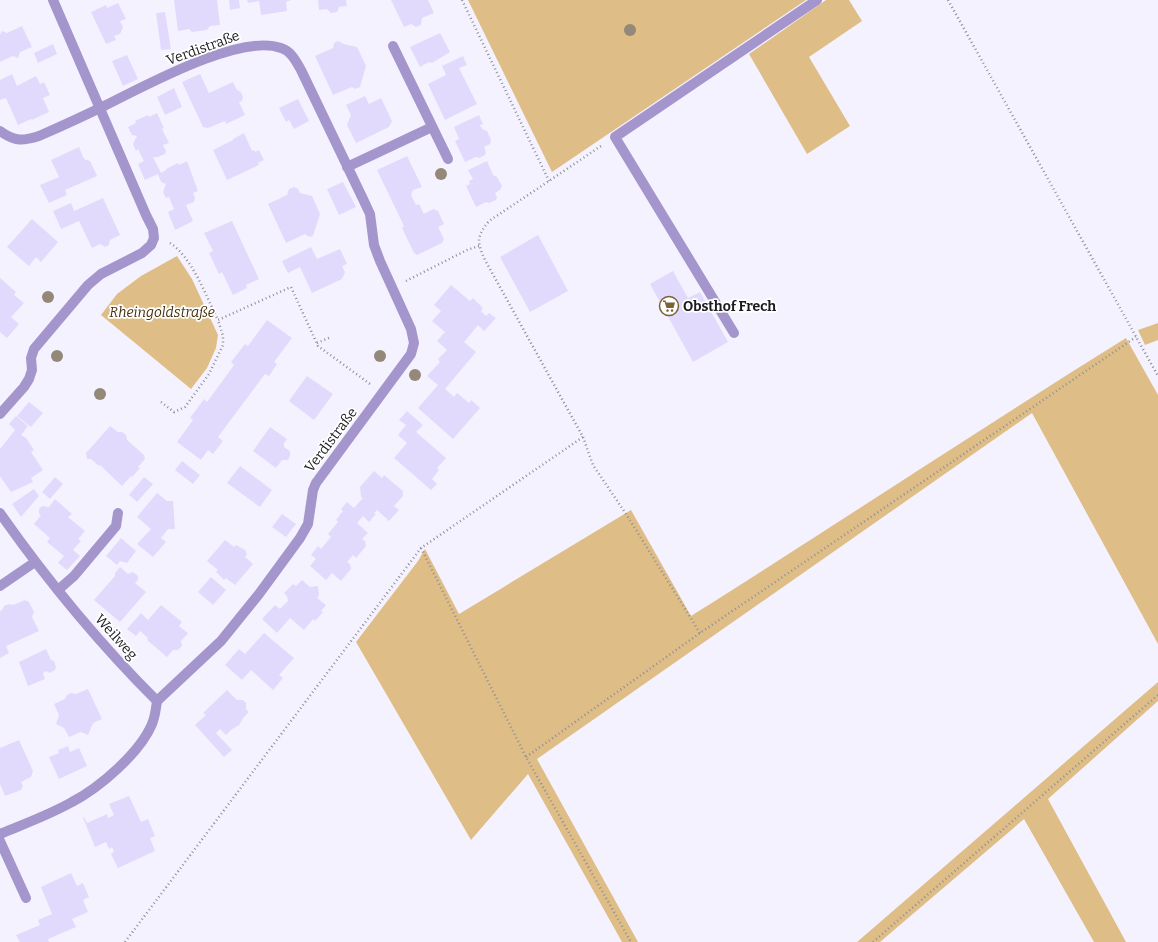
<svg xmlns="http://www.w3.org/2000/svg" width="1158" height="942" viewBox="0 0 1158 942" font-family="Bitter,serif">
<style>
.green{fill:#dfbd87}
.building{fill:#e2dafc}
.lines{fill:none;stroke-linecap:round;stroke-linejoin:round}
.path{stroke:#908e97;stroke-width:2.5;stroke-dasharray:1 3;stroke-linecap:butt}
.lane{stroke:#a496cc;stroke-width:10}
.street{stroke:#a496cc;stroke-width:10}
.tree{fill:#948879}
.labels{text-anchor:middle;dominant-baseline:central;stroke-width:3.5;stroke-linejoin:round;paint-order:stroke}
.street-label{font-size:14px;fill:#1c1b20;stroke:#fff}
.poi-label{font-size:14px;font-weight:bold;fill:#1c1b20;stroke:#fff;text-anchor:start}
.park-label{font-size:14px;font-style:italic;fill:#45310c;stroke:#fff}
</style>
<rect width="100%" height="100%" fill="#f5f2ff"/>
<g class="green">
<path d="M468 0H806L552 172Z"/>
<path d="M826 0H849L862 21 809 57 850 126 807 154 749 54Z"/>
<path d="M177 256 192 279 218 335 216 348 207 368 191 389 101 315 117 294 141 276Z"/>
<path d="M1158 323V340L1145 345 1138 330Z"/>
<path d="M1126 338 1158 395V644L1032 413 537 759 638 942H622L528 774 471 840 356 642 418 561 425 549 459 614 631 510 691 616C837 524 980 429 1126 338Z"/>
<path d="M1158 682V701L1048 799 1126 942H1094L1024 819 880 942H857Z"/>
</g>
<g class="building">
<path d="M174 0H217L220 25 210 26 207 30 192 32 189 29 178 31Z"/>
<path d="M229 0H239L240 8 230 10Z"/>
<path d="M247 0H291L286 2 287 11 261 15 259 1 248 3Z"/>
<path d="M318 0H346L347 6 339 7 337 12 331 13 327 9 319 10Z"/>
<path d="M391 0H428L434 13 422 18 421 25 416 27 411 24 404 27Z"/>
<path d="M118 3 126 19 120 21 123 27 120 34 114 36 116 40 106 44 91 12 106 5 107 8Z"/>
<path d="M165 12 171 49 161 50 156 13Z"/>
<path d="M22 26 32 47 20 52 18 58 13 56 0 62V35L2 31 7 33Z"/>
<path d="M440 33 450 52 432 63 429 62 420 67 410 47Z"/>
<path d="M338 41 344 44 357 47 366 66 360 87 355 89 352 87 333 95 315 56 333 48 334 43Z"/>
<path d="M53 44 57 54 38 63 34 53Z"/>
<path d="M127 55 138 79 123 86 112 61Z"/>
<path d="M463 56 467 65 459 68 477 104 445 120 428 84 446 75 442 66Z"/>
<path d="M12 74 17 86 36 76 40 84 44 82 50 95 43 98 49 112 32 120 31 119 18 125 6 98 0 100V80Z"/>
<path d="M200 74 209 93 233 82 237 90 241 92 243 97 242 101 239 102 245 115 226 124 225 121 208 128 203 127 182 82Z"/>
<path d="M174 88 182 107 165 115 157 97Z"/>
<path d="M365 96 369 104 381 98 392 121 389 127 356 143 347 125 351 115 346 105Z"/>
<path d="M298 99 309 121 294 129 289 120 286 122 279 108Z"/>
<path d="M157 113 164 128 162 129 169 143 163 145 166 151 165 154 158 157H153L161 173 166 170V169L178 163 179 165 187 161 198 191 193 193 195 198 194 202 186 205 193 221 175 230 168 212 174 209 169 197 166 198 163 192 166 184 161 182 158 174 145 180 138 164 144 161 138 149 136 151 133 144 137 136 132 135 128 127 136 123 135 121 148 115 149 117Z"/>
<path d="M479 115 483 124 480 125 482 129 487 131 491 140 490 144 484 147 486 152 485 155 479 158 476 157 465 162 455 141 459 139 454 127Z"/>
<path d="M244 133 252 151 254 150 255 152 259 150 264 160 258 163 259 165 227 180 213 150 233 140V139Z"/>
<path d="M79 147 84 159 90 161 97 176 65 190 67 195 49 203 40 185 59 177 51 160Z"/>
<path d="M407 156 422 187 413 190 411 195 416 205 419 204 424 214 433 209 438 211 444 224 438 227 444 239 442 243 417 255 414 253 402 228 404 226 377 170Z"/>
<path d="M487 161 493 175 497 177 502 186 500 190 495 193 497 197 496 200 489 203 486 202 476 207 466 186 470 184 469 181 473 179 468 170Z"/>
<path d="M343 182 356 207 339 215 327 189Z"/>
<path d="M294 187 298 189 300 193 312 196 320 214 313 236 309 237 305 234 286 243 268 204 287 195 289 189Z"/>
<path d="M103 198 120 235 110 240 109 245 105 247 100 244 92 248 79 221 61 229 53 211 71 203 74 211Z"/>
<path d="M32 219 58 242 41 262 36 257 29 266 7 247Z"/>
<path d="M232 221 259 279 246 285 247 288 233 295 222 272 219 274 209 253 213 251 204 233Z"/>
<path d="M538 235 568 291 530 312 500 257Z"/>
<path d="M311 247 317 259 340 249 347 264 342 266 345 272 342 279 312 293 300 267 288 273 282 261Z"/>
<path d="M673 271 688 298 700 292 728 342 693 362 650 284Z"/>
<path d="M0 278 16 292 14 295 24 303 11 317 19 324 7 338 0 332Z"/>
<path d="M451 285 470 301 473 298 483 308 481 311 486 316 489 313 496 318 484 331 478 325 464 342 476 352 445 389 454 397 457 393 469 403 471 400 480 408 453 439 418 408 438 385 427 376 440 362 438 359 447 350 437 341 445 332 432 321 441 311 434 305Z"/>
<path d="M267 320 292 338 274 362 277 364 269 376 265 374 218 437 223 441 213 454 208 450 201 460 177 442 193 420 190 418 204 399 207 402 234 365 231 362 245 344 248 346Z"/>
<path d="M307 376 333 394 314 420 289 401Z"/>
<path d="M29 402 43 413 31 427 17 416Z"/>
<path d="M407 411 423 425 416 432 446 458 437 468 439 470 432 479 437 484 431 490 394 458 407 443 398 435 406 425 399 420Z"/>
<path d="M16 416 28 426 21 435 26 438 34 450 31 452 43 470 31 478 33 482 11 492 0 476V449L15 430 9 424Z"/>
<path d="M110 426 118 432H122L126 435 127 440 144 455 145 459 138 467 140 468 132 477 131 476 122 486 100 465 99 466 91 459H87L86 452 88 451Z"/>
<path d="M270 427 287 439 284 443V447L290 451V456L288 460H282L276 468 253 451Z"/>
<path d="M182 461 200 475 193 484 175 470Z"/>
<path d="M240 466 272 490 260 507 227 483Z"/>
<path d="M374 471 382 478 384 475 403 491V496L394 506 399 510 389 521 377 510 374 513 376 514 369 522 363 516 357 523 368 533 362 539 365 541 366 546 356 558 353 555 347 562 350 564 351 569 341 581 332 573 326 580 310 566 316 559 311 555 318 546 321 549 331 537 328 534 338 522 336 520 343 511 341 509 347 502 354 508 363 498 361 497 360 487Z"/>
<path d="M55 477 63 484 50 499 42 492Z"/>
<path d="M144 477 153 484 137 502 129 495Z"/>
<path d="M34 489 39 496 21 517 12 504Z"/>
<path d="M157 493 167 501H173L175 529H168L161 538 166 542 153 557 137 544 151 529 137 517Z"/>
<path d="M55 499 72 514 68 517 85 531 78 539 81 541 73 550 80 556 67 570 58 563 64 556 47 542 50 538 34 524 41 515 39 514V509L42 506 49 507Z"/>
<path d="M282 514 296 524 286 537 272 527Z"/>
<path d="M121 538 136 551 127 563 120 561 117 565 106 556Z"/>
<path d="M225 540 234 547 236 545 245 550 247 554 245 557 253 564 235 585 226 578 224 580 216 572 218 570 207 561Z"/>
<path d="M120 567 128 574 133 572 138 576V580L135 583 146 592 120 622 94 600 115 576V573Z"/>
<path d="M211 577 226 590 213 605 198 592Z"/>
<path d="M302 580 310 587 318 586 319 595 317 598 326 605 321 611 323 612 315 621 313 619 304 630 290 618 277 633 262 619 275 605 280 609 288 601 287 596 284 593 293 584 296 586Z"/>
<path d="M25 600 29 602 34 612 32 617 39 631 6 646 9 653 0 658V611L2 610 4 606 9 604 13 605Z"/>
<path d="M161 605 182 622 179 626 188 633 181 641 182 646 178 650H173L167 657 147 640 148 638 140 631 136 636 127 629 141 613 148 620Z"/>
<path d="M264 633 294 658 279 675 283 678 273 690 251 670 242 680 225 665 239 649 245 654Z"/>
<path d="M46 649 51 660 54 661 56 667 55 670 50 673 46 671 43 673 45 679 28 686 19 662Z"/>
<path d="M88 689 102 719 93 723 88 735 81 732 69 737 64 728 56 724 59 715 54 704 65 699 67 695 71 693 76 694Z"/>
<path d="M227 690 237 700H243L246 703V709L249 712 244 717 239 725 231 730 226 735 220 729 216 733 232 750 224 757 195 725 206 715 203 713Z"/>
<path d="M19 740 33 771 31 777 21 782 23 786 21 790 5 796 0 784V748Z"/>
<path d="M68 746 70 752 79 748 87 766 59 779 49 757 59 753 58 750Z"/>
<path d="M129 796 141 822 148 819 155 836 150 838 155 851 118 868 111 854 114 852 112 847 109 849 106 842 95 847 83 818 84 817 87 823 107 814 108 818 114 815 109 804Z"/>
<path d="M71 873 77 886 83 883 89 897 83 900 88 912 72 919 76 927 48 939 49 942H20L16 935 40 925 38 920 52 914 41 887Z"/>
</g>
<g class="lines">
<g class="path">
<path d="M462 0 549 181"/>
<path d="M948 0 1158 376"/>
<path d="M170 243C192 257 206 296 218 320L291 287 318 346 370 384"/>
<path d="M406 281 467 250 479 246"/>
<path d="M317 343 331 337"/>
<path d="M161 402 174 412 185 407 209 374 223 345V336L218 320"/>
<path d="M583 437 593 465 628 517 700 633"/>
<path d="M421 548 526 757 631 942"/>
<path d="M526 757 700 633 1136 337"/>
<path d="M125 942 421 548 583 437 485 260C477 242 476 237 489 221L549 181 601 146"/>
<path d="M873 942 1158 695"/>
</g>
<g class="lane">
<path d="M393 46 448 159"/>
<path d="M347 167 432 127"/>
<path d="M734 333 615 137 817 0"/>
<path d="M58 590 74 576 116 526 118 513"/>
</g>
<g class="street">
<path d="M0 131C15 142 23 141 39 136 62 126 84 116 106 105 145 86 240 33 281 48 291 51 296 61 301 70L363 199 370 214 374 245 380 261 411 329 414 343 411 354 316 483 313 490 308 524 300 538 259 594 221 641 157 701"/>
<path d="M0 414 24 387 29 379 32 370 31 358 34 349 88 285 101 274 142 253 151 245 154 238 153 229 146 215 53 0"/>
<path d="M0 513C47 580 99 643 157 701"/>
<path d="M0 586 35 562"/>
<path d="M0 834C24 824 49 815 72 802 99 788 140 753 152 724 155 717 156 709 157 701"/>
<path d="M0 841 26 898"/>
</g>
</g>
<g class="tree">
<circle cx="630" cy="30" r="6"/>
<circle cx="441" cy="174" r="6"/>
<circle cx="48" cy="297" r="6"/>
<circle cx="57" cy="356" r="6"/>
<circle cx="380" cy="356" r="6"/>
<circle cx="415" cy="375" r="6"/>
<circle cx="100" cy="394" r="6"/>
</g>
<defs>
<symbol id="supermarket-ring" viewBox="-11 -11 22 22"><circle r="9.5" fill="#fff" stroke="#7d6234" stroke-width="1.5"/><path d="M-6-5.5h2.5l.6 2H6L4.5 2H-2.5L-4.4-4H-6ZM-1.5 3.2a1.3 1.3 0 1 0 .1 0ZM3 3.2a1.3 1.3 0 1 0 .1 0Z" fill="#7d6234"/></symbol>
</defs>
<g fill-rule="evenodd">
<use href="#supermarket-ring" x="658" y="295" width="22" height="22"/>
</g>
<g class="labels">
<g class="street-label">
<text transform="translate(203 48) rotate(-20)">Verdistraße</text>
<text transform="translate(331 440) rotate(-53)">Verdistraße</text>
<text transform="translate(116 637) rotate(48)">Weilweg</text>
</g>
<g class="poi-label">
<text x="683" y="306">Obsthof Frech</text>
</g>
<g class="park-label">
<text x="162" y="312">Rheingoldstraße</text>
</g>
</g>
</svg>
